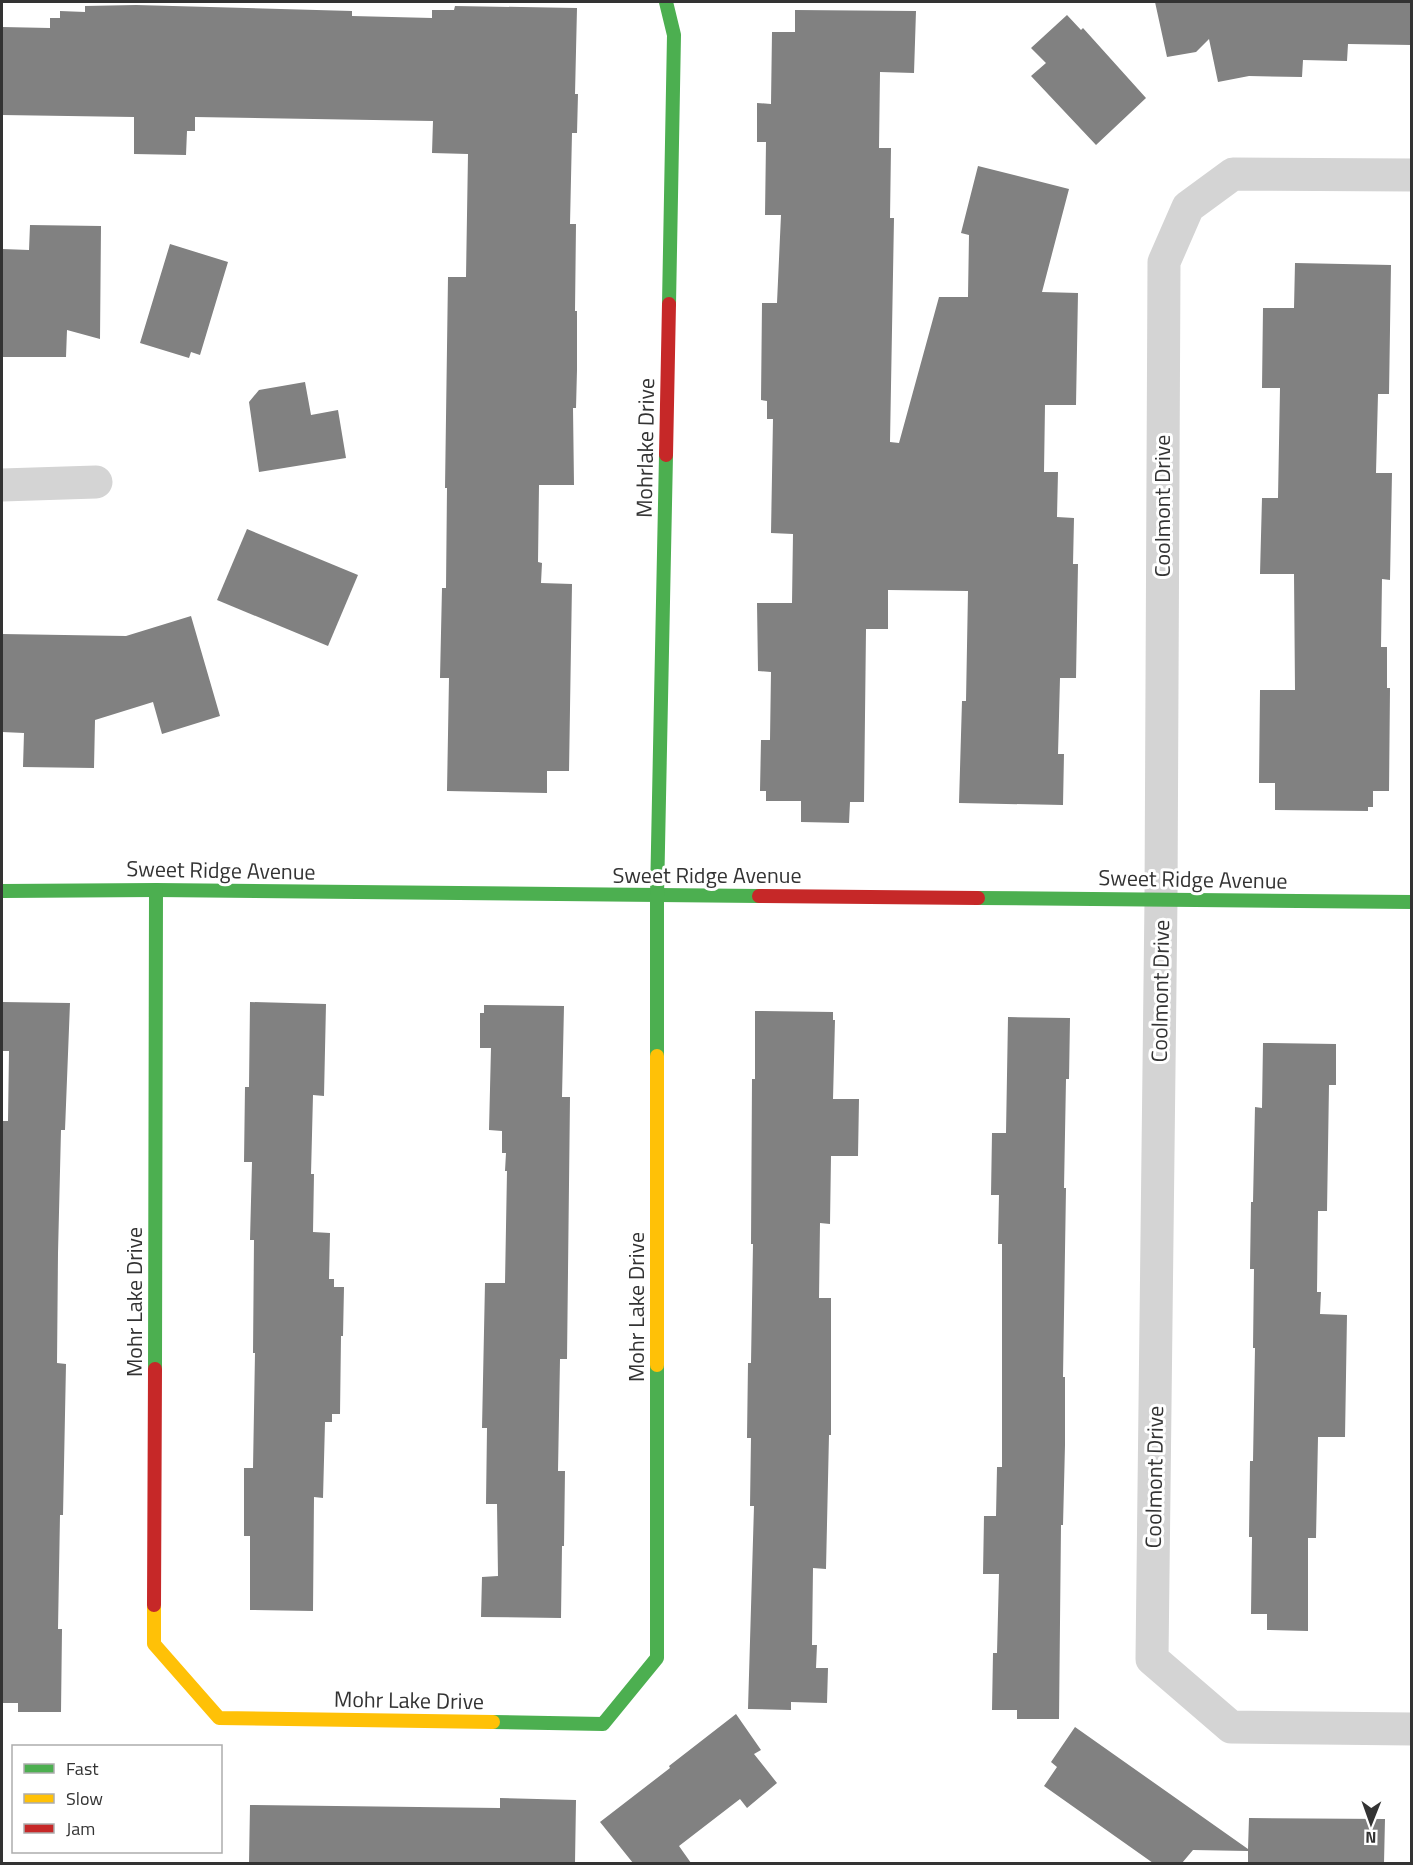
<svg xmlns="http://www.w3.org/2000/svg" width="1413" height="1865" viewBox="0 0 1413 1865" font-family="'Titillium Web',sans-serif">
<style>
.building{fill:#818181}
.lines{fill:none;stroke-linecap:round;stroke-linejoin:round}
.street{stroke:#d4d4d4;stroke-width:33}
.fast{stroke:#4caf50;stroke-width:14}
.slow{stroke:#ffc107;stroke-width:14}
.jam{stroke:#c62828;stroke-width:14}
.labels{text-anchor:middle;dominant-baseline:central;stroke-width:6;stroke-linejoin:round;paint-order:stroke}
.street-label{font-size:22px;fill:#333;stroke:#fff}
</style>
<rect width="100%" height="100%" fill="#fff"/>
<g class="building">
<path d="M1155 2H1412V45L1348 44 1347 61 1303 60 1302 77 1249 76 1218 82 1209 39 1196 52 1167 57Z"/>
<path d="M136 5 352 11V16L432 18V10H454L455 6 577 8 575 94H578L577 133H572L570 224H576L575 311H577V370L576 408H573L574 485H539L538 562 542 563 541 583 572 584 569 771H547V793L447 791 449 678H440L442 588H446L447 488H445L448 277H466L468 154 432 153 433 121 195 117V131H187L186 155 134 154V117L2 115V27L50 28V18H60V11L85 12V6Z"/>
<path d="M795 10 916 11 914 73 880 72 879 148H891L890 218H894L890 442 899 443 939 297H968L969 235 961 233 978 166 1069 189 1042 292 1078 293 1076 405H1045L1044 472H1058L1057 517 1074 518 1073 564H1078L1076 678H1060L1058 754H1064L1063 805 959 803 962 701H966L968 591 888 590V629H866L864 802H850L849 823 801 822V801H766V791H760L761 740H770L771 672 758 671 757 603H792L793 534 771 533 773 419H767V401L761 400 762 303H777L781 215H765L766 142H757V103L771 104 772 32H795Z"/>
<path d="M1067 15 1081 30 1083 28 1146 98 1096 145 1031 76 1046 63 1031 48Z"/>
<path d="M30 225 101 226 100 339 67 330 66 357H2V249L29 250Z"/>
<path d="M170 244 228 262 200 355 191 352 189 358 140 343Z"/>
<path d="M1295 263 1391 265 1389 394H1378L1376 473H1392L1390 580 1382 579 1381 647H1387V688H1390L1389 791H1373V807H1368V811L1275 810V783H1259L1260 690H1295L1294 574H1260L1262 498H1278L1280 388H1262L1263 308H1294Z"/>
<path d="M305 382 311 415 338 410 346 458 259 472 249 402 259 390Z"/>
<path d="M247 529 358 575 328 646 217 600Z"/>
<path d="M191 616 220 716 162 734 153 702 95 720 94 768 23 767 24 733 2 732V634L126 636Z"/>
<path d="M2 1002 70 1003 65 1130H61L58 1253 57 1363 66 1364 63 1515H60L58 1629H62L61 1712H18V1703H2V1121H8L9 1051H2Z"/>
<path d="M250 1002 326 1004 324 1096 313 1095 311 1174H314L313 1232 330 1233 329 1279H334V1287H344L343 1336H341L340 1414H332V1422H325L323 1498 314 1497 313 1611 250 1610V1536H244V1468H253L255 1353H253L254 1240H250L252 1162H244L245 1087H249Z"/>
<path d="M484 1005 564 1006 562 1097H570L567 1359H560L558 1471H565L564 1546H562L561 1618 481 1617 482 1577 498 1576 497 1504H486L487 1428H482L485 1283H505L507 1171H505L506 1153H502V1131L489 1130 491 1048H480V1013H484Z"/>
<path d="M755 1011 833 1012V1020H835L833 1099H859L858 1156H831L830 1224 820 1223 819 1298H831V1435H829L826 1569 813 1568 812 1645H817L816 1668H828L827 1703 791 1702V1710L748 1709 754 1506H750L751 1438H747L748 1363H751L753 1244H751L752 1079H755Z"/>
<path d="M1008 1017 1070 1018 1069 1079H1066L1064 1188H1066L1063 1377H1065V1445L1063 1525H1061L1059 1719H1017V1710H992L993 1653H997L999 1574H983L984 1516H996L997 1467H1002V1244H998L999 1195H991L992 1133H1006Z"/>
<path d="M1263 1043 1336 1044V1085H1329L1327 1211H1318L1317 1292H1321L1320 1314 1347 1315 1345 1437H1318L1316 1538H1308V1631L1267 1630V1614H1251L1252 1537H1249L1250 1461H1253L1255 1348H1253L1254 1269H1250L1251 1202H1253L1255 1107 1262 1108Z"/>
<path d="M736 1714 761 1750 754 1754 777 1783 747 1808 740 1799 679 1846 691 1863H633L600 1822 670 1768 669 1766Z"/>
<path d="M1075 1727 1248 1849 1249 1818 1385 1819 1384 1863H1248V1851L1193 1850 1182 1863H1153L1044 1786 1057 1767 1051 1762Z"/>
<path d="M500 1798 576 1800 575 1863H249L250 1805 500 1808Z"/>
</g>
<g class="lines">
<g class="street">
<path d="M1412 175 1233 174 1188 207 1164 262 1161 899 1152 1659 1231 1727 1412 1729"/>
<path d="M2 485 96 482"/>
</g>
<g class="fast">
<path d="M666 2 674 35 669 304"/>
<path d="M2 891 156 890 759 896"/>
<path d="M978 898 1412 902"/>
<path d="M657 1056V896L666 455"/>
<path d="M155 1369 156 890"/>
<path d="M493 1722 603 1724 657 1658V1365"/>
</g>
<g class="slow">
<path d="M657 1056V1365"/>
<path d="M154 1605V1644L219 1718 493 1722"/>
</g>
<g class="jam">
<path d="M666 455 669 304"/>
<path d="M759 896 978 898"/>
<path d="M154 1605 155 1369"/>
</g>
</g>
<g class="labels">
<g class="street-label">
<text transform="translate(645 448) rotate(-89)">Mohrlake Drive</text>
<text transform="translate(1162 506) rotate(-90)">Coolmont Drive</text>
<text transform="translate(221 870) rotate(1)">Sweet Ridge Avenue</text>
<text x="707" y="875">Sweet Ridge Avenue</text>
<text transform="translate(1193 879) rotate(1)">Sweet Ridge Avenue</text>
<text transform="translate(1160 991) rotate(-89)">Coolmont Drive</text>
<text transform="translate(134 1302) rotate(-90)">Mohr Lake Drive</text>
<text transform="translate(636 1307) rotate(-90)">Mohr Lake Drive</text>
<text transform="translate(1154 1477) rotate(-89)">Coolmont Drive</text>
<text transform="translate(409 1700) rotate(1)">Mohr Lake Drive</text>
</g>
</g>
<rect width="1413" height="1865" fill="none" stroke="#333333" stroke-width="6"/>
<rect x="12" y="1745" width="210" height="108" fill="#ffffff" stroke="#adadad" stroke-width="1.5"/>
<rect x="24" y="1764" width="30" height="9" fill="#4caf50" stroke="#adadad" stroke-width="1.5"/>
<text x="66" y="1775" font-size="18" fill="#333333">Fast</text>
<rect x="24" y="1794" width="30" height="9" fill="#ffc107" stroke="#adadad" stroke-width="1.5"/>
<text x="66" y="1805" font-size="18" fill="#333333">Slow</text>
<rect x="24" y="1824" width="30" height="9" fill="#c62828" stroke="#adadad" stroke-width="1.5"/>
<text x="66" y="1835" font-size="18" fill="#333333">Jam</text>
<g transform="translate(1371 1823) rotate(181)" stroke="#ffffff" stroke-width="4.5" paint-order="stroke">
<path d="M0-4.5L10 22L0 15L-10 22Z" fill="#333333"/>
<text y="-9" font-size="16" font-weight="bold" text-anchor="middle" fill="#333333">N</text>
</g>
</svg>
